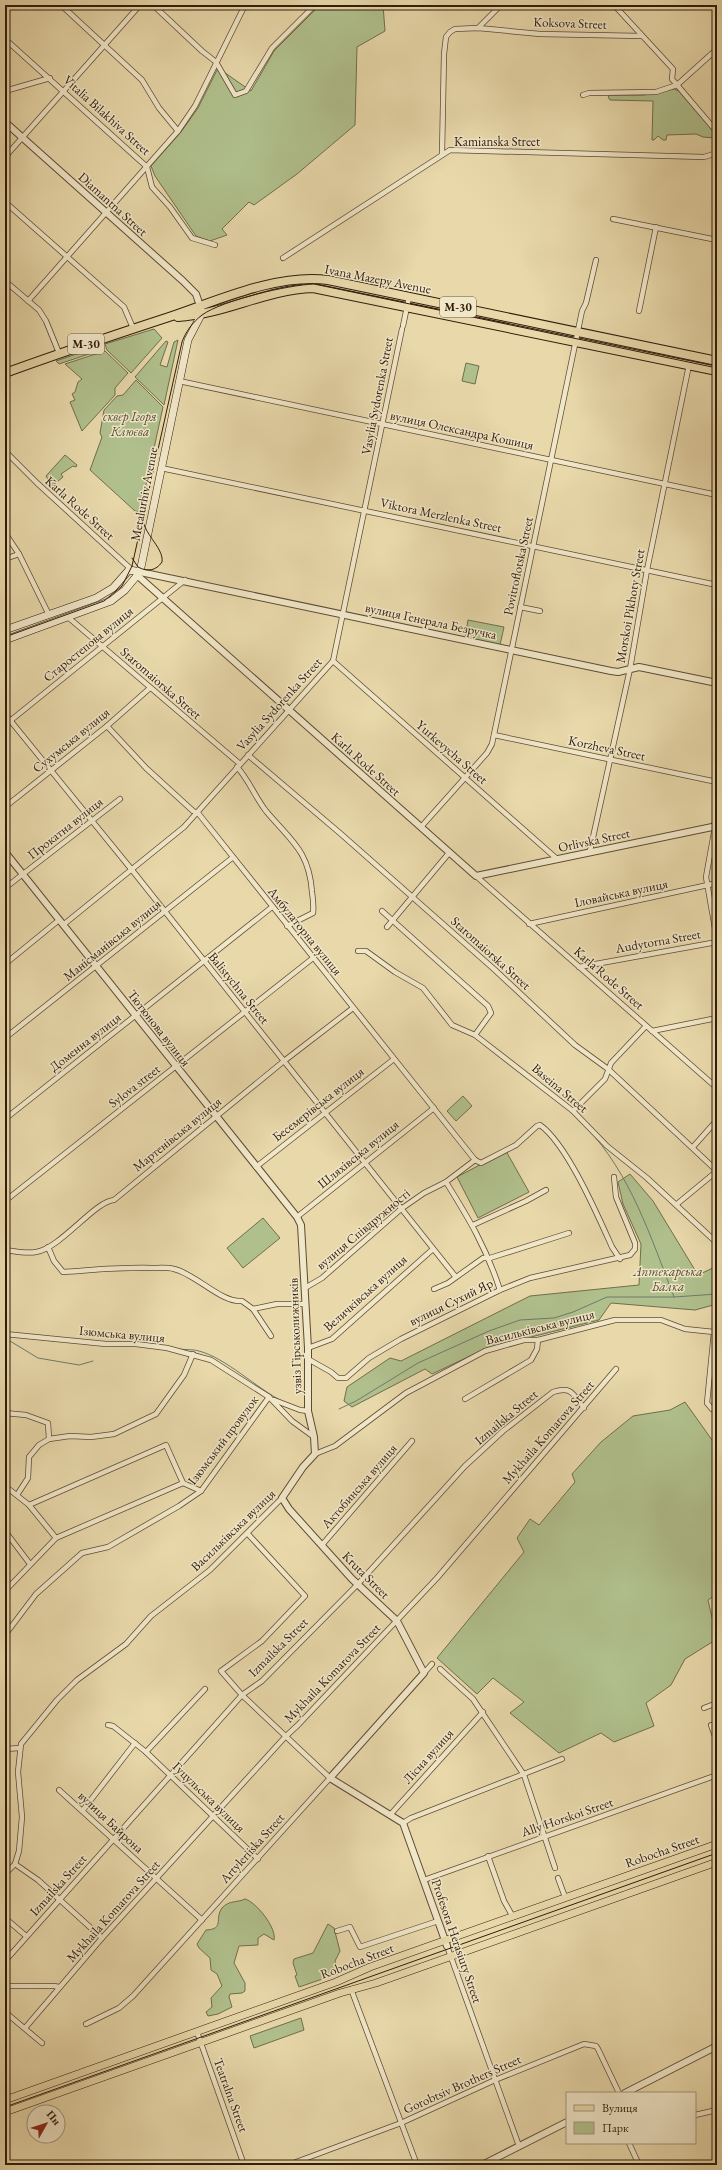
<svg xmlns="http://www.w3.org/2000/svg" width="722" height="2170" viewBox="0 0 722 2170" font-family="'EB Garamond',serif">
<style>
.green{fill:#b0c08d;stroke:#706e4c}
.lines{fill:none;stroke-linecap:round;stroke-linejoin:round}
.stream{stroke:#6e7a6d;stroke-width:1}
.minor-casing{stroke:#5e4b33;stroke-width:6}
.tertiary-casing{stroke:#5e4b33;stroke-width:8}
.secondary-casing{stroke:#301c0b;stroke-width:8}
.primary-casing{stroke:#301c0b;stroke-width:8}
.trunk-casing{stroke:#301c0b;stroke-width:10}
.minor{stroke:#f0e6c8;stroke-width:4.5}
.tertiary{stroke:#f0e6c8;stroke-width:6}
.secondary{stroke:#f0e6c8;stroke-width:7}
.primary{stroke:#e8d8aa;stroke-width:7}
.trunk{stroke:#e8d8aa;stroke-width:8}
.tram{stroke:#301c0b;stroke-width:1}
.labels{text-anchor:middle;dominant-baseline:central;stroke-width:3;stroke-linejoin:round;paint-order:stroke}
.shield{fill:#f0e6c8;stroke:#6a5944;stroke-width:1}
.shield-label{font-size:12px;font-weight:bold;fill:#301c0b}
.street-label{font-size:13px;fill:#301c0b;stroke:#f0e6c8}
.park-label{font-size:13px;font-style:italic;fill:#564d32;stroke:#f0e6c8}
</style>
<rect width="100%" height="100%" fill="#e8d8aa"/>
<filter id="stains"><feTurbulence type="fractalNoise" baseFrequency=".005" numOctaves="4"/><feColorMatrix values="0 0 0 0 .2 0 0 0 0 .09 0 0 0 0 .02 0 0 0 .5 -.17"/></filter>
<radialGradient id="worn" r=".72"><stop offset=".6" stop-color="#630" stop-opacity="0"/><stop offset="1" stop-color="#630" stop-opacity=".3"/></radialGradient>
<g class="green">
<path d="M320 5H383L385 31 357 47 355 125 297 174 254 205 249 202 222 229 227 235 210 241 196 236 155 176 151 166 181 132 198 108 218 68 251 91 274 51Z"/>
<path d="M674 89 679 91 716 134 715 138 703 137 696 134 667 135 666 140H663L658 136 654 140H652L653 101 610 100 608 97 610 95H644Z"/>
<path d="M154 329 162 338 131 373 107 350 105 344Z"/>
<path d="M178 340 164 405 135 377 166 341 168 342 160 365 167 367 174 342Z"/>
<path d="M103 345 104 349 59 364 56 361Z"/>
<path d="M105 351 128 373 115 388V395L82 431 70 402 75 400 72 394 75 392 78 382 82 379 65 364Z"/>
<path d="M466 363 479 366 475 384 462 381Z"/>
<path d="M136 380 163 407 140 512 135 511 90 470 102 437 100 433 104 410 117 396 123 395Z"/>
<path d="M65 455 77 465 76 467 73 466 61 474 63 477 52 486 46 476Z"/>
<path d="M468 620 504 627 500 645 465 638Z"/>
<path d="M463 1096 472 1106 456 1121 447 1111Z"/>
<path d="M506 1151 529 1192 478 1218 457 1177Z"/>
<path d="M630 1174 653 1201 698 1275 717 1266V1304L695 1310 611 1303 599 1320 487 1348 432 1374 425 1369 352 1407 344 1401 347 1387 390 1358 401 1361 530 1296 639 1285 641 1244 623 1204 618 1182Z"/>
<path d="M263 1218 280 1238 243 1268 227 1248Z"/>
<path d="M685 1402 717 1447V1594L708 1600 717 1639 685 1659 671 1685 646 1703 654 1726 614 1742 601 1733 559 1753 510 1713 524 1702 493 1678 477 1694 437 1658 524 1552 517 1538 530 1519 539 1525 575 1482 572 1474 601 1442 633 1416 670 1410Z"/>
<path d="M245 1899C256 1902 277 1928 274 1940L264 1934 258 1938V1945L239 1946 234 1963 245 1983V1991L242 1993 230 1994 229 1997 232 2007 218 2014 208 2016 206 2012 212 2007 211 1998 222 1986 217 1974 211 1970 210 1958 199 1948 197 1944 206 1930C225 1929 214 1919 222 1908 229 1900 237 1903 245 1899Z"/>
<path d="M328 1924 334 1928 340 1951 335 1961 340 1973 299 1987 295 1976 297 1975 293 1963 294 1959 313 1953Z"/>
<path d="M301 2018 304 2030 254 2048 250 2036Z"/>
</g>
<g class="lines">
<g class="stream">
<path d="M586 1127C631 1174 651 1238 674 1297"/>
<path d="M5 1338 38 1358 79 1365 93 1361"/>
<path d="M178 1349C185 1350 193 1349 199 1351 226 1358 256 1388 282 1401"/>
<path d="M339 1409 356 1401 418 1363 489 1331 520 1320 554 1318 573 1312 607 1297H674L717 1294"/>
</g>
<defs>
<g id="minor">
<path d="M61 5 142 80 159 108 178 131"/>
<path d="M153 5 202 51 216 62 235 95 246 91 272 48 315 5"/>
<path d="M614 5 673 69 672 79 717 132"/>
<path d="M478 28 501 5"/>
<path d="M5 39 147 167 152 187 170 207 192 238 215 245"/>
<path d="M5 91 50 78"/>
<path d="M583 95 589 93 656 92 677 85 717 49"/>
<path d="M442 154 444 54 446 37 450 32 455 29 478 28 540 34 642 36"/>
<path d="M5 157 140 5"/>
<path d="M5 202 124 307 133 328"/>
<path d="M613 219 717 240"/>
<path d="M283 258 450 150 704 157 717 153"/>
<path d="M5 281 39 310 46 321 59 353"/>
<path d="M28 301 178 131 195 106 245 5"/>
<path d="M639 311 656 227"/>
<path d="M403 326 409 297"/>
<path d="M179 381 717 495"/>
<path d="M5 451 37 483 132 570"/>
<path d="M161 468 717 585"/>
<path d="M5 533 19 554 49 615"/>
<path d="M5 559 19 554"/>
<path d="M520 607 540 611"/>
<path d="M69 618 240 764"/>
<path d="M333 661 557 859"/>
<path d="M5 714 132 870 455 1276"/>
<path d="M5 725 185 580"/>
<path d="M107 726 146 768 193 811 198 813 475 1160"/>
<path d="M494 735 717 782"/>
<path d="M248 755 341 834 495 970 575 1045 608 1069 717 1171 677 1204"/>
<path d="M237 767C249 780 255 797 266 811 290 840 309 850 312 892 313 899 314 906 313 913L287 926"/>
<path d="M5 807 107 726 150 688"/>
<path d="M421 827 487 753 492 744 582 311 586 303 596 260"/>
<path d="M715 827 706 877 717 940"/>
<path d="M590 851 630 669 647 570 689 365"/>
<path d="M476 876 717 1088"/>
<path d="M5 888 120 799"/>
<path d="M382 911 488 1006 491 1013 475 1035 573 1111 607 1146 647 1178 717 1243"/>
<path d="M529 924 717 883"/>
<path d="M63 925 184 827 333 661 402 329"/>
<path d="M387 927 449 853"/>
<path d="M358 951H366L395 972 423 988 452 1025 475 1035"/>
<path d="M5 964 59 920"/>
<path d="M579 967 717 942"/>
<path d="M652 1031 717 1018"/>
<path d="M5 1038 232 858"/>
<path d="M573 1111 605 1079 611 1063 646 1026"/>
<path d="M5 1119 272 907"/>
<path d="M693 1147 717 1120"/>
<path d="M475 1160 481 1163 516 1145 537 1126 540 1125C567 1144 598 1216 612 1247L620 1259"/>
<path d="M256 1167 394 1059"/>
<path d="M446 1182C469 1219 486 1247 500 1290"/>
<path d="M5 1201 313 958"/>
<path d="M297 1217 434 1108"/>
<path d="M473 1225 526 1201 546 1190"/>
<path d="M48 1247 54 1261 63 1272C93 1270 123 1267 152 1268 159 1268 167 1267 174 1269 196 1274 221 1303 242 1301L253 1309 277 1304H305"/>
<path d="M5 1250C14 1251 26 1254 36 1252 61 1248 95 1201 114 1200L284 1061 353 1008"/>
<path d="M305 1288 322 1278 401 1209 424 1193 446 1182 475 1160"/>
<path d="M434 1289 448 1283 483 1258H490L569 1233"/>
<path d="M253 1309 271 1336"/>
<path d="M714 1332 707 1403 712 1409 717 1411"/>
<path d="M5 1334 106 1344H136L167 1348 211 1360 269 1397 292 1421 314 1437"/>
<path d="M308 1348 332 1339 433 1249"/>
<path d="M308 1359 331 1372 338 1378H346L369 1358 401 1339 500 1290 530 1278 630 1255 635 1249V1243L616 1197 614 1177"/>
<path d="M465 1399 531 1360 537 1349 538 1340"/>
<path d="M274 1400 300 1410 308 1411"/>
<path d="M5 1413 26 1415 48 1423 49 1439"/>
<path d="M315 1454 335 1446 406 1393 485 1351 524 1340H538L615 1320H661L685 1329 714 1332"/>
<path d="M5 1486 29 1505 56 1538"/>
<path d="M17 1495 28 1478 29 1457 39 1445 49 1439 70 1436 91 1437 114 1434 156 1414 184 1375 193 1354"/>
<path d="M29 1505 166 1445 183 1483 201 1491"/>
<path d="M5 1531 30 1564"/>
<path d="M322 1545 412 1441"/>
<path d="M5 1591 56 1538 183 1483"/>
<path d="M5 1635 36 1594 82 1553 108 1547 179 1506 201 1491 269 1397"/>
<path d="M440 1669 473 1699 524 1775 555 1868"/>
<path d="M424 1673 432 1664"/>
<path d="M704 1708 717 1703"/>
<path d="M108 1725 113 1726 146 1752 258 1859"/>
<path d="M711 1725 717 1742"/>
<path d="M5 1749 20 1748"/>
<path d="M146 1752 205 1689"/>
<path d="M59 1790 202 1920"/>
<path d="M83 1810 135 1743"/>
<path d="M390 1815 483 1712"/>
<path d="M403 1823 411 1818 562 1759"/>
<path d="M488 1856 504 1901 513 1917"/>
<path d="M15 1864 38 1880 102 1938"/>
<path d="M5 1874 15 1864 19 1851 22 1817 18 1772 21 1744 57 1700 77 1680 126 1644 151 1616 210 1570 282 1498"/>
<path d="M558 1878 565 1897"/>
<path d="M424 1880 717 1775"/>
<path d="M5 1918 26 1936"/>
<path d="M337 1931 350 1927 360 1947 438 1921"/>
<path d="M447 1946 519 2146"/>
<path d="M5 1961 242 1695 262 1681 358 1584 465 1466 503 1431 553 1392C572 1386 573 1394 584 1408"/>
<path d="M5 1986H54L59 1987"/>
<path d="M351 1989 417 2165"/>
<path d="M5 2012 42 2043"/>
<path d="M86 2024 119 2008 133 1996 330 1778 242 1695 221 1671 262 1641 305 1596 248 1534"/>
<path d="M25 2028 102 1938 285 1737 298 1725 437 1578 616 1369"/>
<path d="M197 2032 244 2165"/>
<path d="M695 2115 717 2110"/>
<path d="M629 2143 639 2165"/>
<path d="M5 2157 8 2165"/>
<path d="M288 2165 401 2123 495 2080 584 2044 596 2046 598 2049 619 2093"/>
</g>
<g id="tertiary">
<path d="M5 122 183 281 196 294 200 306"/>
<path d="M140 572 611 671 618 672 639 667 717 683"/>
<path d="M138 576 476 876 717 826"/>
<path d="M715 827 717 815"/>
<path d="M5 852 297 1217 301 1225 308 1348V1411L314 1437 315 1454 303 1467 282 1498 289 1509 352 1579 397 1621 424 1673 330 1778 403 1823 447 1946"/>
<path d="M625 2093 717 2046"/>
<path d="M482 2165 567 2122"/>
</g>
<g id="secondary">
<path d="M5 630 96 598 113 588 128 571 130 570 140 572"/>
<path d="M5 640 111 601 125 590 140 572 188 340 201 315V310"/>
</g>
<g id="primary">
<path d="M5 2100 336 1982 370 1967 717 1844"/>
<path d="M5 2112 340 1993 376 1983 717 1862"/>
</g>
<g id="trunk">
<path d="M178 317C225 314 265 290 313 288L717 371"/>
<path d="M5 373C60 353 114 335 169 317 217 301 277 273 328 280L717 361"/>
</g>
</defs>
<use href="#minor" class="minor-casing"/>
<use href="#tertiary" class="tertiary-casing"/>
<use href="#secondary" class="secondary-casing"/>
<use href="#primary" class="primary-casing"/>
<use href="#trunk" class="trunk-casing"/>
<use href="#minor" class="minor"/>
<use href="#tertiary" class="tertiary"/>
<use href="#secondary" class="secondary"/>
<use href="#primary" class="primary"/>
<use href="#trunk" class="trunk"/>
<g class="tram">
<path d="M132 558 138 567C147 572 156 571 162 562 164 549 146 536 143 521"/>
<path d="M5 637 104 601 122 586 132 566 182 342C186 331 193 322 202 315 223 300 288 285 314 284L717 368"/>
<path d="M5 2107 717 1853"/>
</g>
</g>
<g class="labels">
<g class="shield">
<rect x="440" y="297" width="36" height="20" rx="3"/>
<rect x="68" y="334" width="36" height="20" rx="3"/>
</g>
<g class="shield-label">
<text x="458" y="307">М-30</text>
<text x="86" y="344">М-30</text>
</g>
<g class="street-label">
<text transform="translate(570 23) rotate(2)">Koksova Street</text>
<text transform="translate(107 115) rotate(42)">Vitalia Bilakhiva Street</text>
<text x="497" y="141">Kamianska Street</text>
<text transform="translate(113 204) rotate(42)">Diamantna Street</text>
<text transform="translate(378 279) rotate(11)">Ivana Mazepy Avenue</text>
<text transform="translate(377 396) rotate(-79)">Vasylia Sydorenka Street</text>
<text transform="translate(462 430) rotate(12)">вулиця Олександра Кошиця</text>
<text transform="translate(144 494) rotate(-79)">Metalurhiv Avenue</text>
<text transform="translate(80 508) rotate(42)">Karla Rode Street</text>
<text transform="translate(441 515) rotate(12)">Viktora Merzlenka Street</text>
<text transform="translate(518 566) rotate(-78)">Povitroflotska Street</text>
<text transform="translate(630 606) rotate(-80)">Morskoi Pikhoty Street</text>
<text transform="translate(431 621) rotate(12)">вулиця Генерала Безручка</text>
<text transform="translate(88 644) rotate(-39)">Старостепова вулиця</text>
<text transform="translate(161 683) rotate(41)">Staromaiorska Street</text>
<text transform="translate(279 704) rotate(-48)">Vasylia Sydorenka Street</text>
<text transform="translate(71 740) rotate(-39)">Сухумська вулиця</text>
<text transform="translate(607 748) rotate(12)">Korzheva Street</text>
<text transform="translate(452 752) rotate(41)">Yurkevycha Street</text>
<text transform="translate(366 764) rotate(42)">Karla Rode Street</text>
<text transform="translate(65 828) rotate(-38)">Прокатна вулиця</text>
<text transform="translate(594 840) rotate(-12)">Orlivska Street</text>
<text transform="translate(621 893) rotate(-12)">Іловайська вулиця</text>
<text transform="translate(305 931) rotate(51)">Амбулаторна вулиця</text>
<text transform="translate(112 940) rotate(-39)">Манісманівська вулиця</text>
<text transform="translate(658 941) rotate(-10)">Audytorna Street</text>
<text transform="translate(491 953) rotate(42)">Staromaiorska Street</text>
<text transform="translate(609 978) rotate(41)">Karla Rode Street</text>
<text transform="translate(239 988) rotate(51)">Balistychna Street</text>
<text transform="translate(159 1028) rotate(52)">Тютюнова вулиця</text>
<text transform="translate(85 1042) rotate(-38)">Доменна вулиця</text>
<text transform="translate(134 1086) rotate(-38)">Sylova street</text>
<text transform="translate(560 1088) rotate(40)">Baseina Street</text>
<text transform="translate(318 1104) rotate(-38)">Бесемерівська вулиця</text>
<text transform="translate(177 1134) rotate(-39)">Мартенівська вулиця</text>
<text transform="translate(358 1154) rotate(-39)">Шляхівська вулиця</text>
<text transform="translate(363 1229) rotate(-40)">вулиця Співдружності</text>
<text transform="translate(365 1293) rotate(-42)">Величківська вулиця</text>
<text transform="translate(451 1302) rotate(-26)">вулиця Сухий Яр</text>
<text transform="translate(540 1327) rotate(-14)">Васильківська вулиця</text>
<text transform="translate(122 1334) rotate(5)">Ізюмська вулиця</text>
<text transform="translate(295 1336) rotate(-92)">узвіз Гірськолижників</text>
<text transform="translate(506 1417) rotate(-40)">Izmailska Street</text>
<text transform="translate(548 1432) rotate(-49)">Mykhaila Komarova Street</text>
<text transform="translate(223 1440) rotate(-53)">Ізюмський провулок</text>
<text transform="translate(359 1486) rotate(-49)">Актобинська вулиця</text>
<text transform="translate(233 1530) rotate(-44)">Васильківська вулиця</text>
<text transform="translate(366 1575) rotate(45)">Kruta Street</text>
<text transform="translate(278 1647) rotate(-45)">Izmailska Street</text>
<text transform="translate(332 1673) rotate(-46)">Mykhaila Komarova Street</text>
<text transform="translate(428 1756) rotate(-48)">Лісна вулиця</text>
<text transform="translate(209 1797) rotate(44)">Гуцульська вулиця</text>
<text transform="translate(567 1817) rotate(-19)">Ally Horskoi Street</text>
<text transform="translate(111 1822) rotate(43)">вулиця Байрона</text>
<text transform="translate(252 1848) rotate(-48)">Artyleriiska Street</text>
<text transform="translate(662 1851) rotate(-19)">Robocha Street</text>
<text transform="translate(58 1885) rotate(-48)">Izmailska Street</text>
<text transform="translate(113 1911) rotate(-48)">Mykhaila Komarova Street</text>
<text transform="translate(457 1941) rotate(71)">Profesora Herasiuty Street</text>
<text transform="translate(357 1961) rotate(-21)">Robocha Street</text>
<text transform="translate(462 2084) rotate(-24)">Gorobtsiv Brothers Street</text>
<text transform="translate(231 2095) rotate(70)">Teatralna Street</text>
</g>
<g class="park-label">
<text x="130" y="416">сквер Ігоря<tspan x="130" dy="15">Клюєва</tspan></text>
<text x="668" y="1271">Аптекарська<tspan x="668" dy="15">Балка</tspan></text>
</g>
</g>
<rect width="722" height="2170" fill="none" stroke="#e8d8aa" stroke-width="20"/>
<rect x="6" y="6" width="710" height="2158" fill="none" stroke="#301c0b" stroke-width="2"/>
<rect x="10" y="10" width="702" height="2150" fill="none" stroke="#301c0b"/>
<rect x="566" y="2092" width="130" height="52" fill="#f0e6c8" stroke="#a3957c"/>
<rect x="574" y="2105" width="20" height="6" fill="#e8d8aa" stroke="#a3957c"/>
<text x="602" y="2112" font-size="12" fill="#301c0b">Вулиця</text>
<rect x="574" y="2122" width="20" height="12" fill="#b0c08d" stroke="#a3957c"/>
<text x="602" y="2132" font-size="12" fill="#301c0b">Парк</text>
<g transform="translate(46 2124) rotate(51)"><circle r="19" fill="#f0e6c8" stroke="#a3957c"/>
<path d="M0-3L7 15L0 10L-7 15Z" fill="#8f2418"/>
<text y="-6" font-size="11" font-weight="bold" text-anchor="middle" fill="#301c0b">Пн</text>
</g>
<rect width="100%" height="100%" filter="url(#stains)"/>
<rect width="100%" height="100%" fill="url(#worn)"/>
</svg>
